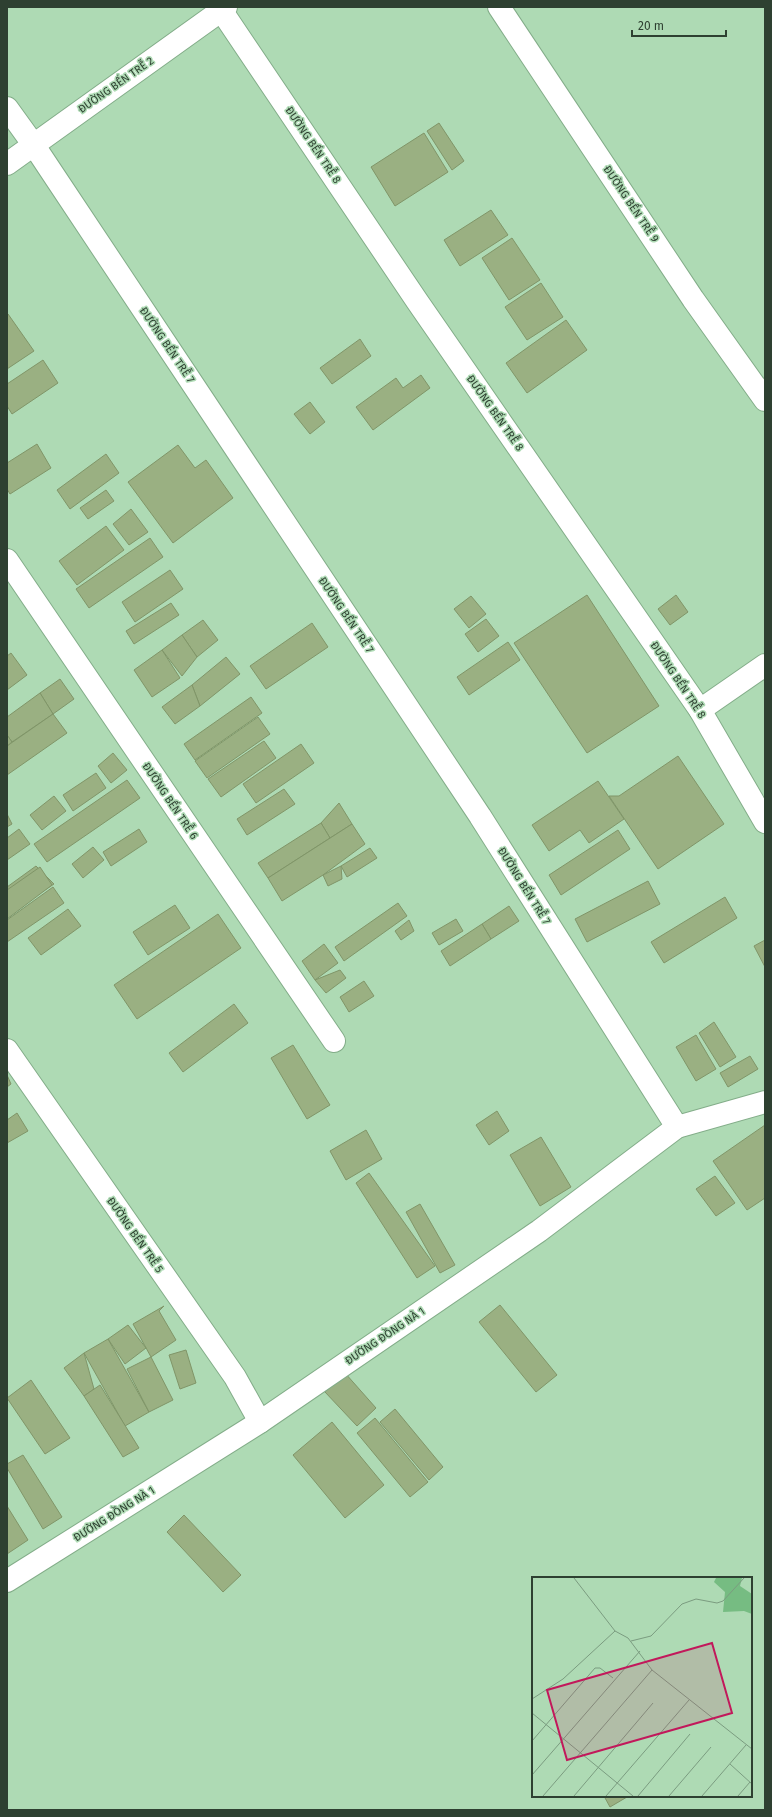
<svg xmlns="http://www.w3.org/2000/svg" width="772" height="1817" viewBox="0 0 772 1817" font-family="'Fira Sans',sans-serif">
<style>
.building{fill:#9ab082;stroke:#809568}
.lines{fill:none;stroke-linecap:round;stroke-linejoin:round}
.street-casing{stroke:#83ad89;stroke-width:24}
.street{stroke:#fff;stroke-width:22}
.labels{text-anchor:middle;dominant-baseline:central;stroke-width:3;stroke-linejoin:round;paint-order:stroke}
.street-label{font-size:11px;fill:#2e4031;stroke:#aedab4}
.inset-road{fill:none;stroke:#7b9c80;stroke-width:1}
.view{fill:#c2185b;fill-opacity:0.15;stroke:#c2185b;stroke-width:2}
.inset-edge{fill:none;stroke:#2e4031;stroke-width:2}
</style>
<rect width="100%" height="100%" fill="#aedab4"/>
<g class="building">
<path d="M439 123 464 161 452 170 427 131Z"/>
<path d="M424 133 448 172 395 206 371 167Z"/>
<path d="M491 210 508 235 460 266 444 240Z"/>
<path d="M512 238 540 280 509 300 482 258Z"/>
<path d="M541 283 563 317 527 340 505 307Z"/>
<path d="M8 314 34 351 7 369V315Z"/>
<path d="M566 320 587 350 527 393 506 363Z"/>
<path d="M360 339 371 356 332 384 320 368Z"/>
<path d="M43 360 58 383 12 414 7 406V384Z"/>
<path d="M421 375 430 388 373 430 356 407 396 378 403 388Z"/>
<path d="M310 402 325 422 310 434 294 414Z"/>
<path d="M37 444 51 468 10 494 7 489V463Z"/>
<path d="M178 445 195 468 206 460 233 498 173 543 128 482Z"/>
<path d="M106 454 119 473 70 509 57 490Z"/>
<path d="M106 490 114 501 88 519 80 508Z"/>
<path d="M131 509 148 532 129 545 113 524Z"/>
<path d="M106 526 124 550 77 585 59 561Z"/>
<path d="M150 538 163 557 89 608 76 589Z"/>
<path d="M170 570 183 589 135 622 122 602Z"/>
<path d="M587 595 659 706 587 753 514 643Z"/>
<path d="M676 595 688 612 670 625 658 609Z"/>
<path d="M471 596 486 614 469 628 454 609Z"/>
<path d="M171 603 179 615 134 644 126 631Z"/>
<path d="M486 619 499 636 478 652 465 634Z"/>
<path d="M203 620 218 640 197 657 182 635Z"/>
<path d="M312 623 328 647 266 689 250 666Z"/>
<path d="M182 635 197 657 182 676 162 650Z"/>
<path d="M508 642 520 660 469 695 457 677Z"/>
<path d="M162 650 180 678 152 697 134 670Z"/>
<path d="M11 653 27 675 7 690V656Z"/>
<path d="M226 657 240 674 200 706 192 685Z"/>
<path d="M60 679 74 699 53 714 40 693Z"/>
<path d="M192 685 200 706 175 724 162 707Z"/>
<path d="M40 693 53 714 12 742 7 735V717Z"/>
<path d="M251 697 262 713 195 760 184 744Z"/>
<path d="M53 714 67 733 7 775V746Z"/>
<path d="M258 717 270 734 207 778 195 761Z"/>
<path d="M7 735 12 742 7 746Z"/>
<path d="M264 741 276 758 221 797 208 779Z"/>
<path d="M301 744 314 763 256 803 243 784Z"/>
<path d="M113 753 127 770 111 783 98 766Z"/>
<path d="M678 756 724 824 658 869 609 796H619Z"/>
<path d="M96 773 106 788 73 811 63 795Z"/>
<path d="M127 780 140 798 47 862 34 844Z"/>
<path d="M598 781 624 819 589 843 580 830 549 851 532 825Z"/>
<path d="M284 789 295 804 247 835 237 819Z"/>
<path d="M54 796 66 811 42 830 30 815Z"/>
<path d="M339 803 352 824 330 838 321 823Z"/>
<path d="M7 814 12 824 7 827Z"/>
<path d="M321 823 330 838 268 878 258 863Z"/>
<path d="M352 824 365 844 323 875 282 901 268 878Z"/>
<path d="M19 829 30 844 7 860V838Z"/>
<path d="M139 829 147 842 111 866 103 852Z"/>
<path d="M618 830 630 849 561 895 549 875Z"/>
<path d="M93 847 104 860 83 878 72 864Z"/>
<path d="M370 848 377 858 347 877 341 866Z"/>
<path d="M36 866 54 884 7 915V887Z"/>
<path d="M341 866 342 879 328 886 323 875Z"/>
<path d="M40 867 52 885 7 919V890Z"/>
<path d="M648 881 660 904 587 942 575 919Z"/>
<path d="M53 887 64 903 7 942V920Z"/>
<path d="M725 897 737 918 664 963 651 942Z"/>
<path d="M398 903 407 916 344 961 335 947Z"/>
<path d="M175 905 190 928 148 955 133 932Z"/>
<path d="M509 906 519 921 491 939 482 924Z"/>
<path d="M68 909 81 926 41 955 28 938Z"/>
<path d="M218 914 241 948 137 1019 114 985Z"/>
<path d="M456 919 463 931 439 945 432 933Z"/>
<path d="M409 920 414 931 401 940 395 931Z"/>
<path d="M482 924 491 939 450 966 441 951Z"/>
<path d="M765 940V967L754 946Z"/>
<path d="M324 944 338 963 315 980 302 961Z"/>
<path d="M340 970 346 978 326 993 315 980Z"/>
<path d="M364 981 374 996 349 1012 340 997Z"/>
<path d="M234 1004 248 1023 183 1072 169 1053Z"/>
<path d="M714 1022 736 1057 720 1067 699 1033Z"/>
<path d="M696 1035 716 1069 696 1081 676 1047Z"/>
<path d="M293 1045 330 1105 307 1119 271 1058Z"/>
<path d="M750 1056 758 1069 728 1087 720 1073Z"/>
<path d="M7 1075 11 1084 7 1087Z"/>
<path d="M497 1111 509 1131 489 1145 476 1125Z"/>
<path d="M17 1113 28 1131 7 1143V1120Z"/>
<path d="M765 1125V1198L747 1210 713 1161Z"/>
<path d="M366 1130 382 1159 346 1180 330 1151Z"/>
<path d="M541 1137 571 1187 540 1206 510 1155Z"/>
<path d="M369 1173 435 1266 417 1278 356 1183Z"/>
<path d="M715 1176 735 1203 716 1216 696 1189Z"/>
<path d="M420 1204 455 1265 440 1273 406 1212Z"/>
<path d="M500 1305 557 1375 536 1392 479 1322Z"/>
<path d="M164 1306 159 1311 176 1340 151 1357 133 1324Z"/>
<path d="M128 1325 146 1348 125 1364 108 1339Z"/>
<path d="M108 1339 149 1412 125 1426 84 1353Z"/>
<path d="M186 1350 196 1383 180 1389 169 1355Z"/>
<path d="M84 1353 94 1389 84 1396 64 1368Z"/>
<path d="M151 1357 173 1400 149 1412 127 1369Z"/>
<path d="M345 1373 376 1408 357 1426 325 1392Z"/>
<path d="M31 1380 70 1438 45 1454 7 1398Z"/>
<path d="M100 1385 139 1448 123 1457 84 1396Z"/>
<path d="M395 1409 443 1467 429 1480 380 1422Z"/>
<path d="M375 1418 428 1482 410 1497 357 1433Z"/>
<path d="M332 1422 384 1485 345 1518 293 1455Z"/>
<path d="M23 1455 62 1517 43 1529 7 1468V1464Z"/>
<path d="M7 1506 28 1540 7 1554Z"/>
<path d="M184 1515 241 1575 223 1592 167 1532Z"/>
<path d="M604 1796H626L627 1797 610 1807Z"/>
</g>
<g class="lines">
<defs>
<g id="street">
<path d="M219 7 417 301 700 710 765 822"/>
<path d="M499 7 693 299 765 400"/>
<path d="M7 108 33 144 480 816 677 1127"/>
<path d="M7 164 226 7"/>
<path d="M7 560 334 1041"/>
<path d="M700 710 765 665"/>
<path d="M7 1050 235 1377 260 1422"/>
<path d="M7 1581 260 1422 539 1231 677 1127 765 1102"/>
</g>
</defs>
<use href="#street" class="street-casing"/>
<use href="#street" class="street"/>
</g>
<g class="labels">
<g class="street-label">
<text transform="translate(116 85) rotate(-35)">ĐƯỜNG BẾN TRỄ 2</text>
<text transform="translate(313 145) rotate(56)">ĐƯỜNG BẾN TRỄ 8</text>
<text transform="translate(631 204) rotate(56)">ĐƯỜNG BẾN TRỄ 9</text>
<text transform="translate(167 345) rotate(56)">ĐƯỜNG BẾN TRỄ 7</text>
<text transform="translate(495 413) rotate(55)">ĐƯỜNG BẾN TRỄ 8</text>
<text transform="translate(346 615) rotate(56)">ĐƯỜNG BẾN TRỄ 7</text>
<text transform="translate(678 680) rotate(56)">ĐƯỜNG BẾN TRỄ 8</text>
<text transform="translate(170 801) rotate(56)">ĐƯỜNG BẾN TRỄ 6</text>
<text transform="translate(524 886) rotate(58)">ĐƯỜNG BẾN TRỄ 7</text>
<text transform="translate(135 1235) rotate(55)">ĐƯỜNG BẾN TRỄ 5</text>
<text transform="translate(385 1336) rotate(-34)">ĐƯỜNG ĐỒNG NÀ 1</text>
<text transform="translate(114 1514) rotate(-32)">ĐƯỜNG ĐỒNG NÀ 1</text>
</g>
</g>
<g transform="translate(532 1577)">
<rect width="220" height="220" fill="#aedab4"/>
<path d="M184 1H210L208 9 220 17V37L212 34 191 35 193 15 182 5Z" fill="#76bc82"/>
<path class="inset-road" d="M42 1 83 54 96 61 120 93 220 172M99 64 119 59 150 27 164 22 185 26 191 24 212 1M0 122 31 102 83 54M0 136 101 219M0 164 63 91H68L81 101M198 187 220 207M0 198 108 74M11 219 120 93M42 219 121 126M74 219 157 123M106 219 158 157M137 219 179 170M170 219 214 168M206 219 218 205"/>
<path class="view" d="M180 66 200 136 35 183 15 113Z"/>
<rect width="220" height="220" class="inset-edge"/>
</g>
<rect width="772" height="1817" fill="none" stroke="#2e4031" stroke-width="16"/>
<path d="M632 30v6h94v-6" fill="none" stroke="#2e4031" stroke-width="2"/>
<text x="638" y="30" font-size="12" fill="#2e4031" stroke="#aedab4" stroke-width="3" paint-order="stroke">20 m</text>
</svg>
